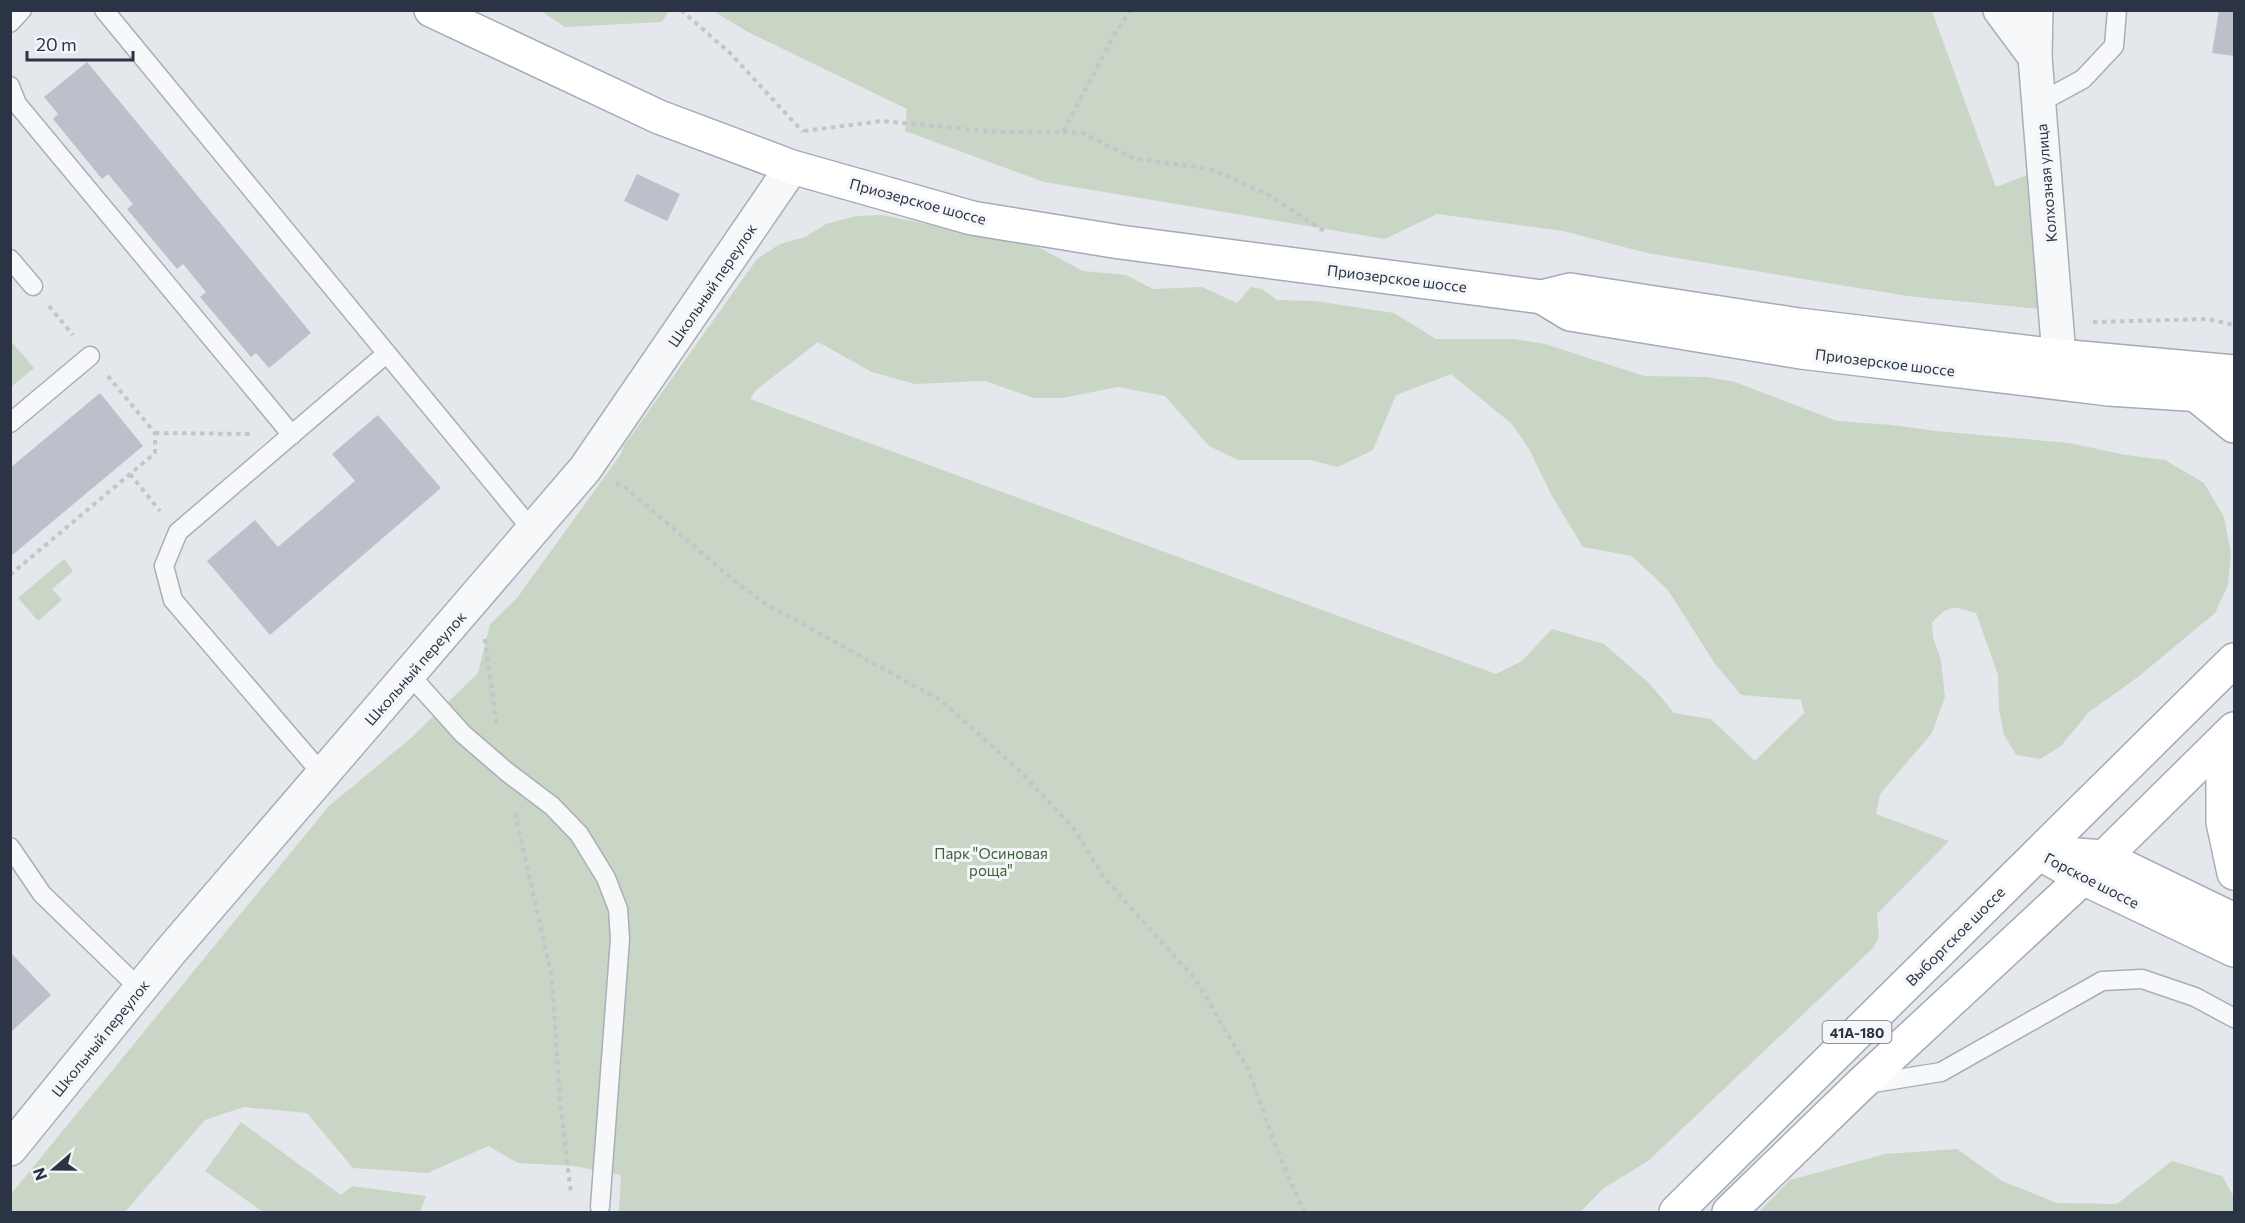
<svg xmlns="http://www.w3.org/2000/svg" width="2245" height="1223" viewBox="0 0 2245 1223" font-family="Commissioner,sans-serif">
<style>
.green{fill:#c9d6c5;fill-rule:evenodd}
.building{fill:#bbc0ca}
.lines{fill:none;stroke-linecap:round;stroke-linejoin:round}
.lane-casing{stroke:#a9aeb7;stroke-width:21}
.street-casing{stroke:#a9aeb7;stroke-width:36}
.secondary-casing{stroke:#a9aeb7;stroke-width:36}
.primary-casing{stroke:#a3abb8;stroke-width:36}
.path{stroke:#c2c5cb;stroke-width:4;stroke-dasharray:4.5 4.5;stroke-linecap:butt}
.lane{stroke:#f7f8fa;stroke-width:18}
.street{stroke:#f7f8fa;stroke-width:33}
.secondary{stroke:#fff;stroke-width:33}
.primary{stroke:#fff;stroke-width:33}
.labels{text-anchor:middle;dominant-baseline:central;stroke-width:6;stroke-linejoin:round;paint-order:stroke}
.shield{fill:#f4f6f9;stroke:#676e7b;stroke-width:1.5}
.shield-label{font-size:14px;font-weight:bold;fill:#2b3445}
.street-label{font-size:15px;fill:#2b3445;stroke:#f4f6f9}
.park-label{font-size:15px;fill:#3f6138;stroke:#f4f6f9}
</style>
<rect width="100%" height="100%" fill="#e4e7ec"/>
<g class="green">
<path d="M541 11H669L662 22 565 27Z"/>
<path d="M713 11H1932L1996 187 2027 175 2040 309 1907 296 1647 253 1563 231 1437 214 1385 239 1044 182 905 131 907 109 748 32Z"/>
<path d="M883 215 1038 247 1083 271 1126 275 1153 289 1202 287 1237 303 1251 287 1262 289 1277 300 1315 301 1394 313 1436 339H1514L1545 344 1644 376 1708 377 1735 382 1837 421 1892 425 1936 431 2069 443 2126 455 2165 460 2204 483 2224 517 2231 553 2228 585 2215 613 2138 677 2089 712 2061 746 2040 759 2016 755 2004 735 1999 709 1998 675 1976 613C1953 606 1949 604 1932 623L1933 637 1941 660 1945 697 1932 733 1880 794 1876 814 1949 841 1877 914 1879 937 1873 948 1648 1161 1604 1188 1580 1212H619L621 1175 574 1166 518 1163 488 1146 428 1173 353 1168 307 1113 244 1107 205 1120 125 1212H11V1194L329 806 412 737 478 673 490 624 517 598 621 454 623 447 757 259 780 244 805 237 826 224 856 216ZM818 342 872 372 915 384 985 381 1034 398H1062L1118 387 1165 396 1209 446 1238 460H1310L1338 467 1373 450 1396 395 1451 374 1512 424 1529 449 1552 496 1583 547 1632 556 1668 590 1715 664 1741 695 1801 700 1804 713 1755 761 1711 719 1674 713 1650 684 1604 644 1552 629 1522 661 1496 674 750 399 756 390Z"/>
<path d="M10 340 34 368 11 387H10Z"/>
<path d="M64 559 73 571 52 589 62 600 38 621 18 598Z"/>
<path d="M241 1122 341 1195 352 1186 426 1196 420 1212H263L205 1171Z"/>
<path d="M1957 1149 2002 1181 2057 1203 2117 1204 2172 1161 2222 1176 2234 1197V1212H1759L1790 1180 1885 1154Z"/>
</g>
<g class="building">
<path d="M2219 10H2234V56L2212 53Z"/>
<path d="M87 62 311 333 269 368 256 353 251 357 200 297 206 292 183 264 177 269 127 209 133 204 108 174 102 179 53 119 58 114 44 97Z"/>
<path d="M637 174 680 194 667 221 624 201Z"/>
<path d="M100 393 143 446 10 557V468Z"/>
<path d="M378 415 441 488 270 635 207 561 255 520 278 547 355 481 332 454Z"/>
<path d="M10 952 51 995 10 1033Z"/>
</g>
<g class="lines">
<defs>
<g id="lane">
<path d="M104 10 533 531"/>
<path d="M10 23 22 10"/>
<path d="M10 86 17 104 292 435"/>
<path d="M2039 103 2083 79 2114 46 2117 10"/>
<path d="M10 259 33 286"/>
<path d="M10 423 90 356"/>
<path d="M409 674 463 734 507 772 552 806 579 834 606 878 618 909 620 939 600 1207"/>
<path d="M323 775 173 600 164 566 178 532 386 354"/>
<path d="M10 847 42 894 140 989"/>
<path d="M1867 1084 1941 1072 2102 981 2142 979 2195 997 2234 1018"/>
</g>
<g id="street">
<path d="M2000 10 2035 57"/>
<path d="M2036 10 2035 57 2059 356"/>
<path d="M10 1149 170 952 585 469 792 167"/>
</g>
<g id="secondary">
<path d="M2234 742 2223 773V822L2234 873"/>
<path d="M2039 853 2083 878 2234 950"/>
<path d="M2076 855 2104 857 2234 920"/>
</g>
<g id="primary">
<path d="M431 10 659 117 792 167 972 218 1120 242 1542 297 1570 290 1799 325 2059 356 2234 372"/>
<path d="M1542 297 1570 314 1801 352 2109 389 2234 397"/>
<path d="M2195 394 2234 426"/>
<path d="M1676 1212 2234 660"/>
<path d="M1729 1212 1860 1085 2083 878 2234 729"/>
</g>
</defs>
<use href="#lane" class="lane-casing"/>
<use href="#street" class="street-casing"/>
<use href="#secondary" class="secondary-casing"/>
<use href="#primary" class="primary-casing"/>
<g class="path">
<path d="M681 10 730 53 803 132"/>
<path d="M804 131 882 121 999 132H1063L1115 33 1131 10"/>
<path d="M1063 132 1083 133 1133 158 1210 169 1267 194 1327 233"/>
<path d="M49 306 73 335"/>
<path d="M2093 322 2208 319 2234 325"/>
<path d="M155 433 250 434"/>
<path d="M130 474 160 511"/>
<path d="M616 483 625 487 738 584 766 604 940 700 1018 769 1074 829 1105 879 1196 980 1248 1069 1278 1152 1304 1212"/>
<path d="M10 575 155 453V433L107 375"/>
<path d="M485 639 497 727"/>
<path d="M515 813 552 978 560 1101 571 1194"/>
</g>
<use href="#lane" class="lane"/>
<use href="#street" class="street"/>
<use href="#secondary" class="secondary"/>
<use href="#primary" class="primary"/>
</g>
<g class="labels">
<rect class="shield" x="1822.5" y="1021" width="69" height="22" rx="4.5"/>
<g class="shield-label">
<text x="1857" y="1032">41А-180</text>
</g>
<g class="street-label">
<text transform="translate(2046 183) rotate(-95)">Колхозная улица</text>
<text transform="translate(918 201) rotate(15)">Приозерское шоссе</text>
<text transform="translate(1397 278) rotate(7)">Приозерское шоссе</text>
<text transform="translate(712 285) rotate(-56)">Школьный переулок</text>
<text transform="translate(1885 362) rotate(7)">Приозерское шоссе</text>
<text transform="translate(415 668) rotate(-49)">Школьный переулок</text>
<text transform="translate(2092 880) rotate(27)">Горское шоссе</text>
<text transform="translate(1955 936) rotate(-45)">Выборгское шоссе</text>
<text transform="translate(100 1038) rotate(-51)">Школьный переулок</text>
</g>
<g class="park-label">
<text x="991" y="853">Парк "Осиновая<tspan x="991" dy="17">роща"</tspan></text>
</g>
</g>
<rect width="2245" height="1223" fill="none" stroke="#2b3445" stroke-width="24"/>
<g transform="translate(54 1169) rotate(250)" stroke="#f4f6f9" stroke-width="4.5" paint-order="stroke">
<path d="M0-4.5L10 22L0 15L-10 22Z" fill="#2b3445"/>
<text y="-9" font-size="16" font-weight="bold" text-anchor="middle" fill="#2b3445">N</text>
</g>
<path d="M27 51v9h106v-9" fill="none" stroke="#2b3445" stroke-width="3"/>
<text x="36" y="51" font-size="18" fill="#2b3445" stroke="#f4f6f9" stroke-width="4.5" paint-order="stroke">20 m</text>
</svg>
